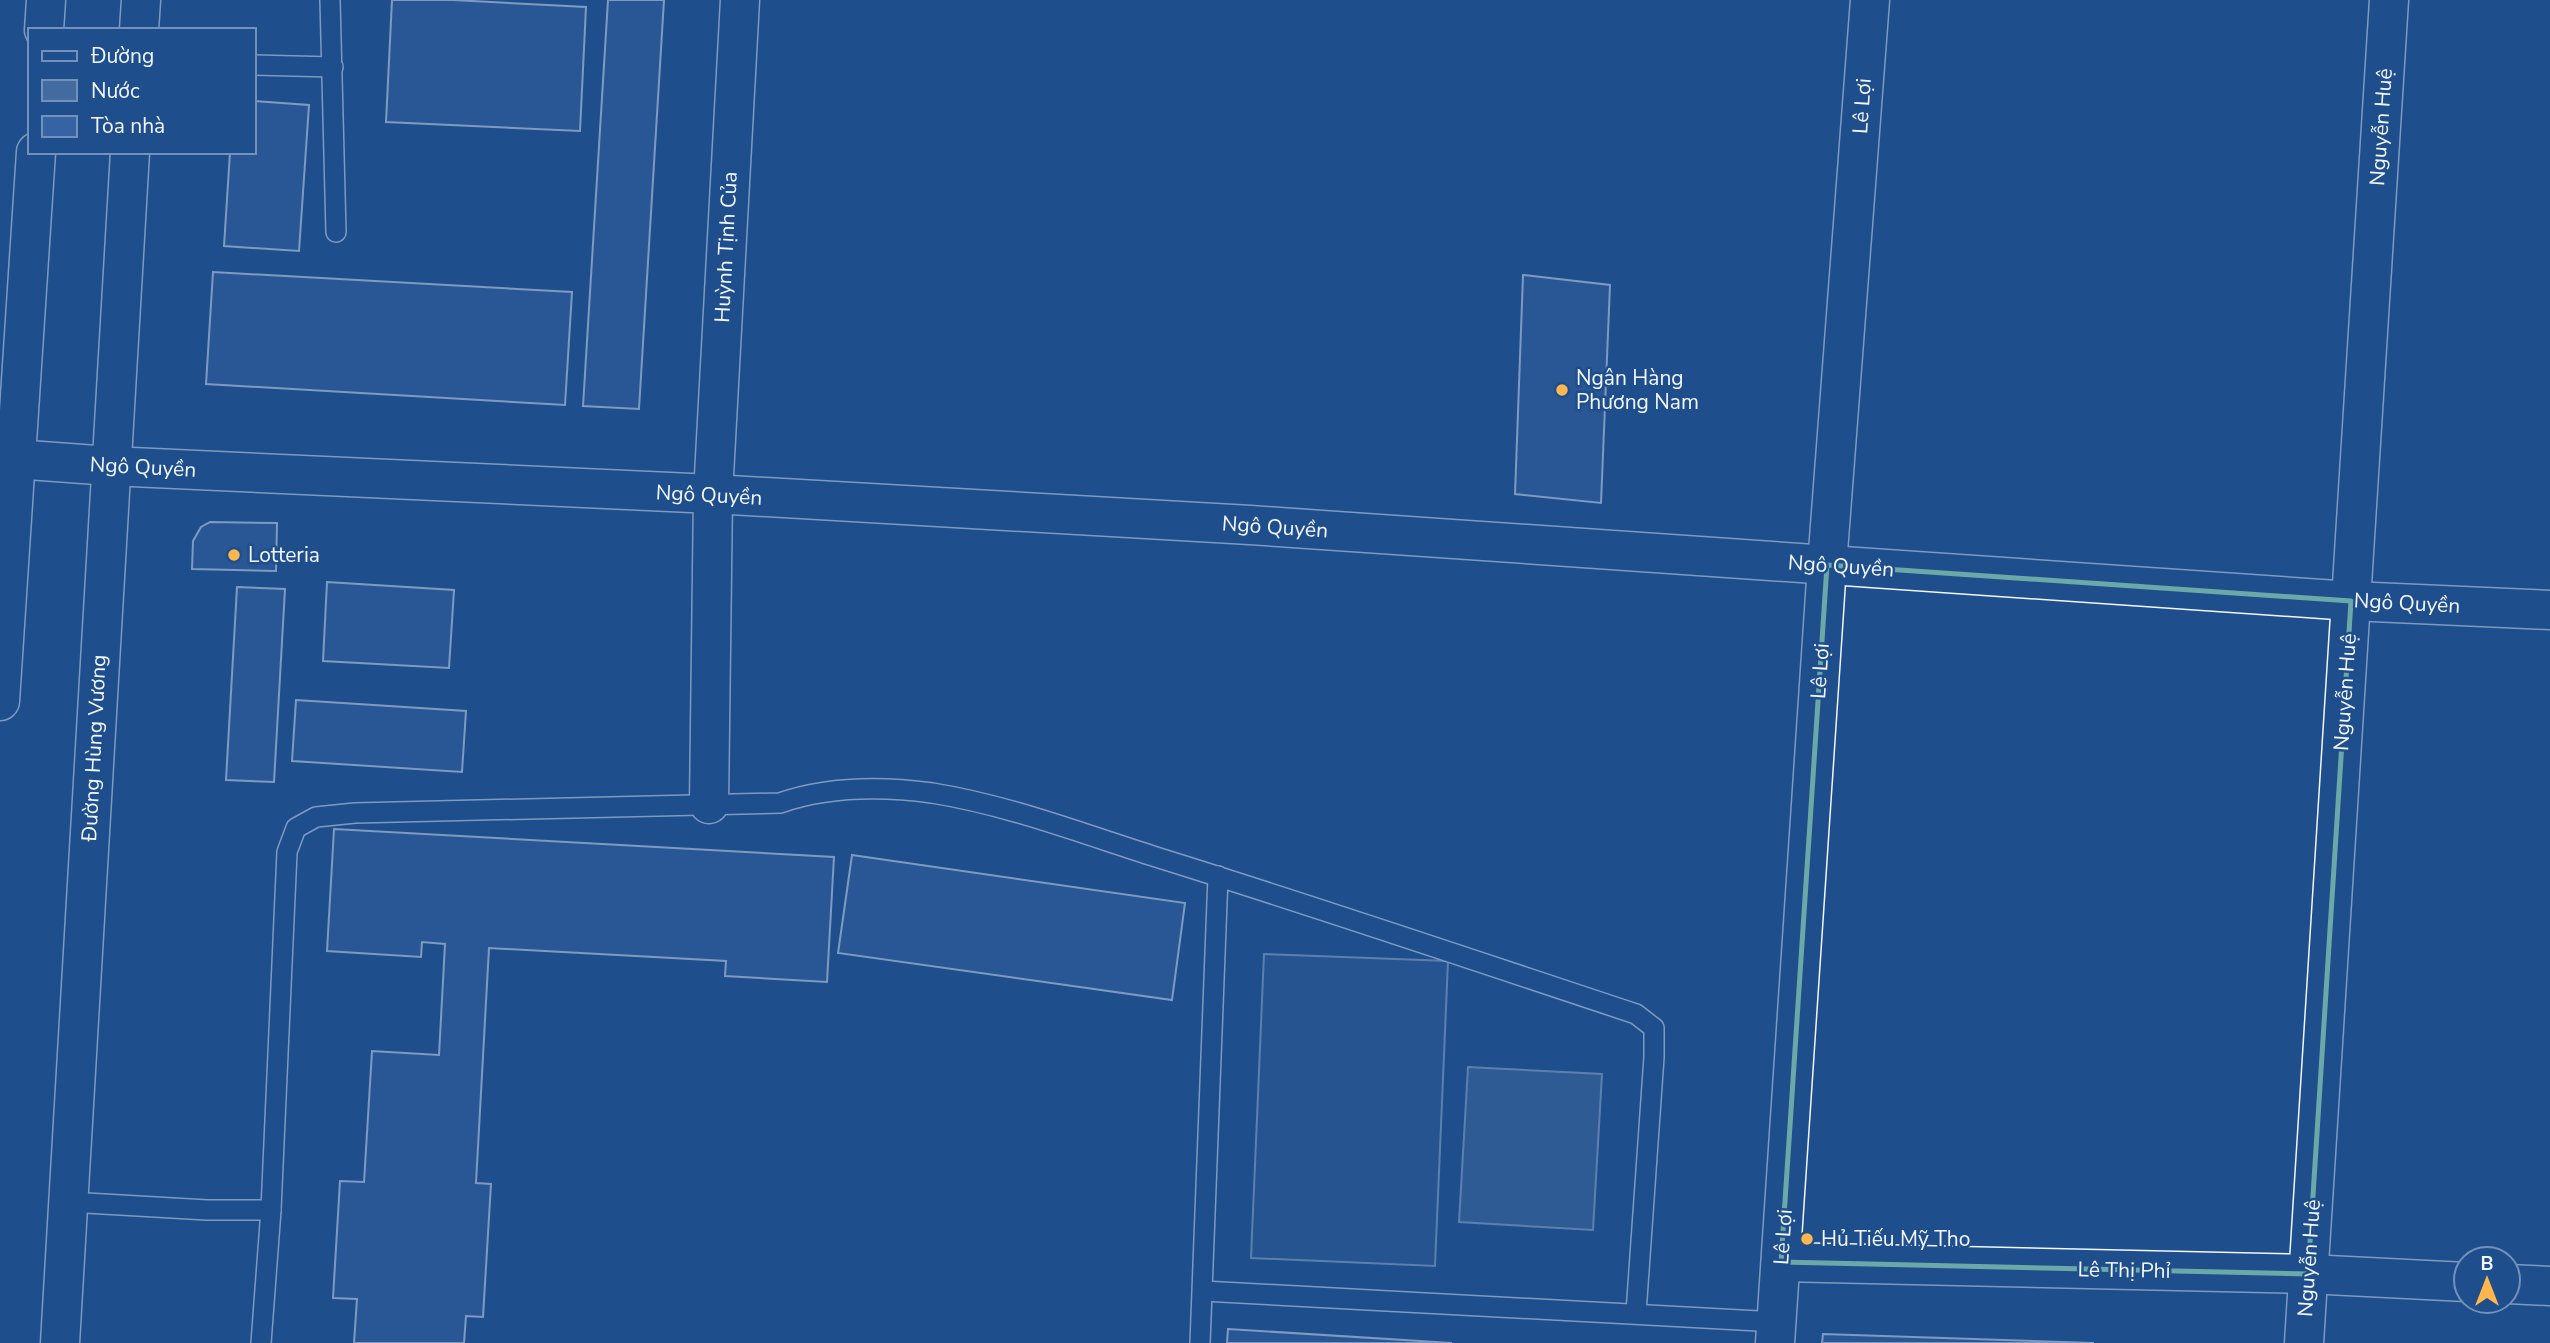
<svg xmlns="http://www.w3.org/2000/svg" width="2550" height="1343" viewBox="0 0 2550 1343" font-family="'Nunito Sans',sans-serif">
<style>
.built{fill:#305b95;stroke:#a8bbd7;stroke-width:2}
.water{fill:#446ba0;stroke:#a8bbd7;stroke-width:2}
.building{fill:#3563a3;stroke:#f2f6ff;stroke-width:2}
.lines{fill:none;stroke-linecap:round;stroke-linejoin:round}
.lane-casing{stroke:#f2f6ff;stroke-width:22}
.street-casing{stroke:#f2f6ff;stroke-width:41}
.secondary-casing{stroke:#f2f6ff;stroke-width:41}
.lane{stroke:#1f4e8c;stroke-width:19}
.street{stroke:#1f4e8c;stroke-width:38}
.secondary{stroke:#1f4e8c;stroke-width:38}
.marked{fill:none;stroke:#6aa9a8;stroke-width:5;stroke-linejoin:round}
.poi-dot{fill:#ffb74d;stroke:#1f4e8c;stroke-width:2.5}
.labels{text-anchor:middle;dominant-baseline:central;stroke-width:5;stroke-linejoin:round;paint-order:stroke}
.street-label{font-size:21px;fill:#f2f6ff;stroke:#1f4e8c}
.poi-label{font-size:21px;fill:#f2f6ff;stroke:#1f4e8c;text-anchor:start}
</style>
<rect width="100%" height="100%" fill="#1f4e8c"/>
<path class="built" d="M1264 954 1448 961 1435 1266 1251 1258Z"/>
<path class="water" d="M1468 1067 1602 1074 1593 1230 1459 1222Z"/>
<g class="building">
<path d="M392 0H453L586 7 580 131 386 122Z"/>
<path d="M608 0H664L639 409 583 406Z"/>
<path d="M254 101 309 105 299 251 224 246 230 152H254Z"/>
<path d="M213 272 572 292 565 405 206 384Z"/>
<path d="M1523 275 1610 285 1601 503 1515 494Z"/>
<path d="M210 522 277 523 276 571 192 569 193 541 201 527Z"/>
<path d="M327 582 454 590 449 668 323 661Z"/>
<path d="M237 587 285 589 274 782 226 780Z"/>
<path d="M296 700 466 711 462 772 292 761Z"/>
<path d="M334 829 834 857 827 982 725 976 726 961 489 948 476 1183 491 1184 483 1317 466 1316 464 1343H354L357 1299 333 1298 340 1181 364 1182 372 1051 439 1055 445 944 422 942 421 957 327 951Z"/>
<path d="M852 855 1185 903 1172 1000 838 953Z"/>
<path d="M1228 1329 1452 1343H1227Z"/>
<path d="M1823 1334 2094 1343H1822Z"/>
</g>
<g class="lines">
<defs>
<g id="lane">
<path d="M330 0 336 232"/>
<path d="M254 65 333 67"/>
<path d="M69 1202 207 1210H271"/>
<path d="M1203 1291 1777 1322"/>
<path d="M261 1343 271 1210 287 852 296 828 316 817 355 813 780 803C829 786 880 786 932 793 1008 805 1083 834 1156 857 1317 907 1476 961 1636 1014L1654 1028V1057L1636 1313"/>
<path d="M1200 1343 1218 876"/>
</g>
<g id="street">
<path d="M709 804 713 494 740 0"/>
<path d="M1781 1262 2308 1274 2466 1282"/>
<path d="M2508 1284 2550 1286"/>
<path d="M2304 1343 2389 0"/>
</g>
<g id="secondary">
<path d="M44 30 46 0"/>
<path d="M139 30 141 0"/>
<path d="M0 458 110 466 713 494 1250 525 2351 601 2550 610"/>
<path d="M0 701 36 152"/>
<path d="M60 1343 130 152"/>
<path d="M1775 1343 1827 565 1870 0"/>
</g>
</defs>
<use href="#lane" class="lane-casing"/>
<use href="#street" class="street-casing"/>
<use href="#secondary" class="secondary-casing"/>
<use href="#lane" class="lane"/>
<use href="#street" class="street"/>
<use href="#secondary" class="secondary"/>
</g>
<path d="M0 0H2550V1343H0ZM1827 565 2351 601 2308 1274 1781 1262Z" fill="#1f4e8c" fill-opacity=".55" fill-rule="evenodd"/>
<path class="marked" d="M1827 565 2351 601 2308 1274 1781 1262Z"/>
<g class="poi-dot">
<circle cx="1562" cy="390" r="7"/>
<circle cx="234" cy="555" r="7"/>
<circle cx="1807" cy="1239" r="7"/>
</g>
<g class="labels">
<g class="street-label">
<text transform="translate(1862 106) rotate(-86)">Lê Lợi</text>
<text transform="translate(2381 127) rotate(-86)">Nguyễn Huệ</text>
<text transform="translate(726 247) rotate(-87)">Huỳnh Tịnh Của</text>
<text transform="translate(143 467) rotate(3)">Ngô Quyền</text>
<text transform="translate(709 495) rotate(3)">Ngô Quyền</text>
<text transform="translate(1275 527) rotate(4)">Ngô Quyền</text>
<text transform="translate(1841 566) rotate(4)">Ngô Quyền</text>
<text transform="translate(2407 603) rotate(3)">Ngô Quyền</text>
<text transform="translate(1820 671) rotate(-86)">Lê Lợi</text>
<text transform="translate(2345 692) rotate(-86)">Nguyễn Huệ</text>
<text transform="translate(94 748) rotate(-87)">Đường Hùng Vương</text>
<text transform="translate(1783 1237) rotate(-86)">Lê Lợi</text>
<text transform="translate(2309 1258) rotate(-86)">Nguyễn Huệ</text>
<text transform="translate(2124 1270) rotate(1)">Lê Thị Phỉ</text>
</g>
<g class="poi-label">
<text x="1576" y="378">Ngân Hàng<tspan x="1576" dy="24">Phương Nam</tspan></text>
<text x="248" y="555">Lotteria</text>
<text x="1821" y="1239">Hủ Tiếu Mỹ Tho</text>
</g>
</g>
<rect x="28" y="28" width="228" height="126" fill="#1f4e8c" stroke="#7391ba" stroke-width="2"/>
<rect x="42" y="51" width="35" height="10" fill="#1f4e8c" stroke="#7391ba" stroke-width="2"/>
<text x="91" y="63" font-size="21" fill="#f2f6ff">Đường</text>
<rect x="42" y="80" width="35" height="21" fill="#446ba0" stroke="#7391ba" stroke-width="2"/>
<text x="91" y="98" font-size="21" fill="#f2f6ff">Nước</text>
<rect x="42" y="116" width="35" height="21" fill="#3563a3" stroke="#7391ba" stroke-width="2"/>
<text x="91" y="133" font-size="21" fill="#f2f6ff">Tòa nhà</text>
<g transform="translate(2487 1280)"><circle r="33" fill="#1f4e8c" stroke="#7391ba" stroke-width="2"/>
<path d="M0-5L12 26L0 18L-12 26Z" fill="#ffb74d"/>
<text y="-10" font-size="19" font-weight="bold" text-anchor="middle" fill="#f2f6ff">B</text>
</g>
</svg>
